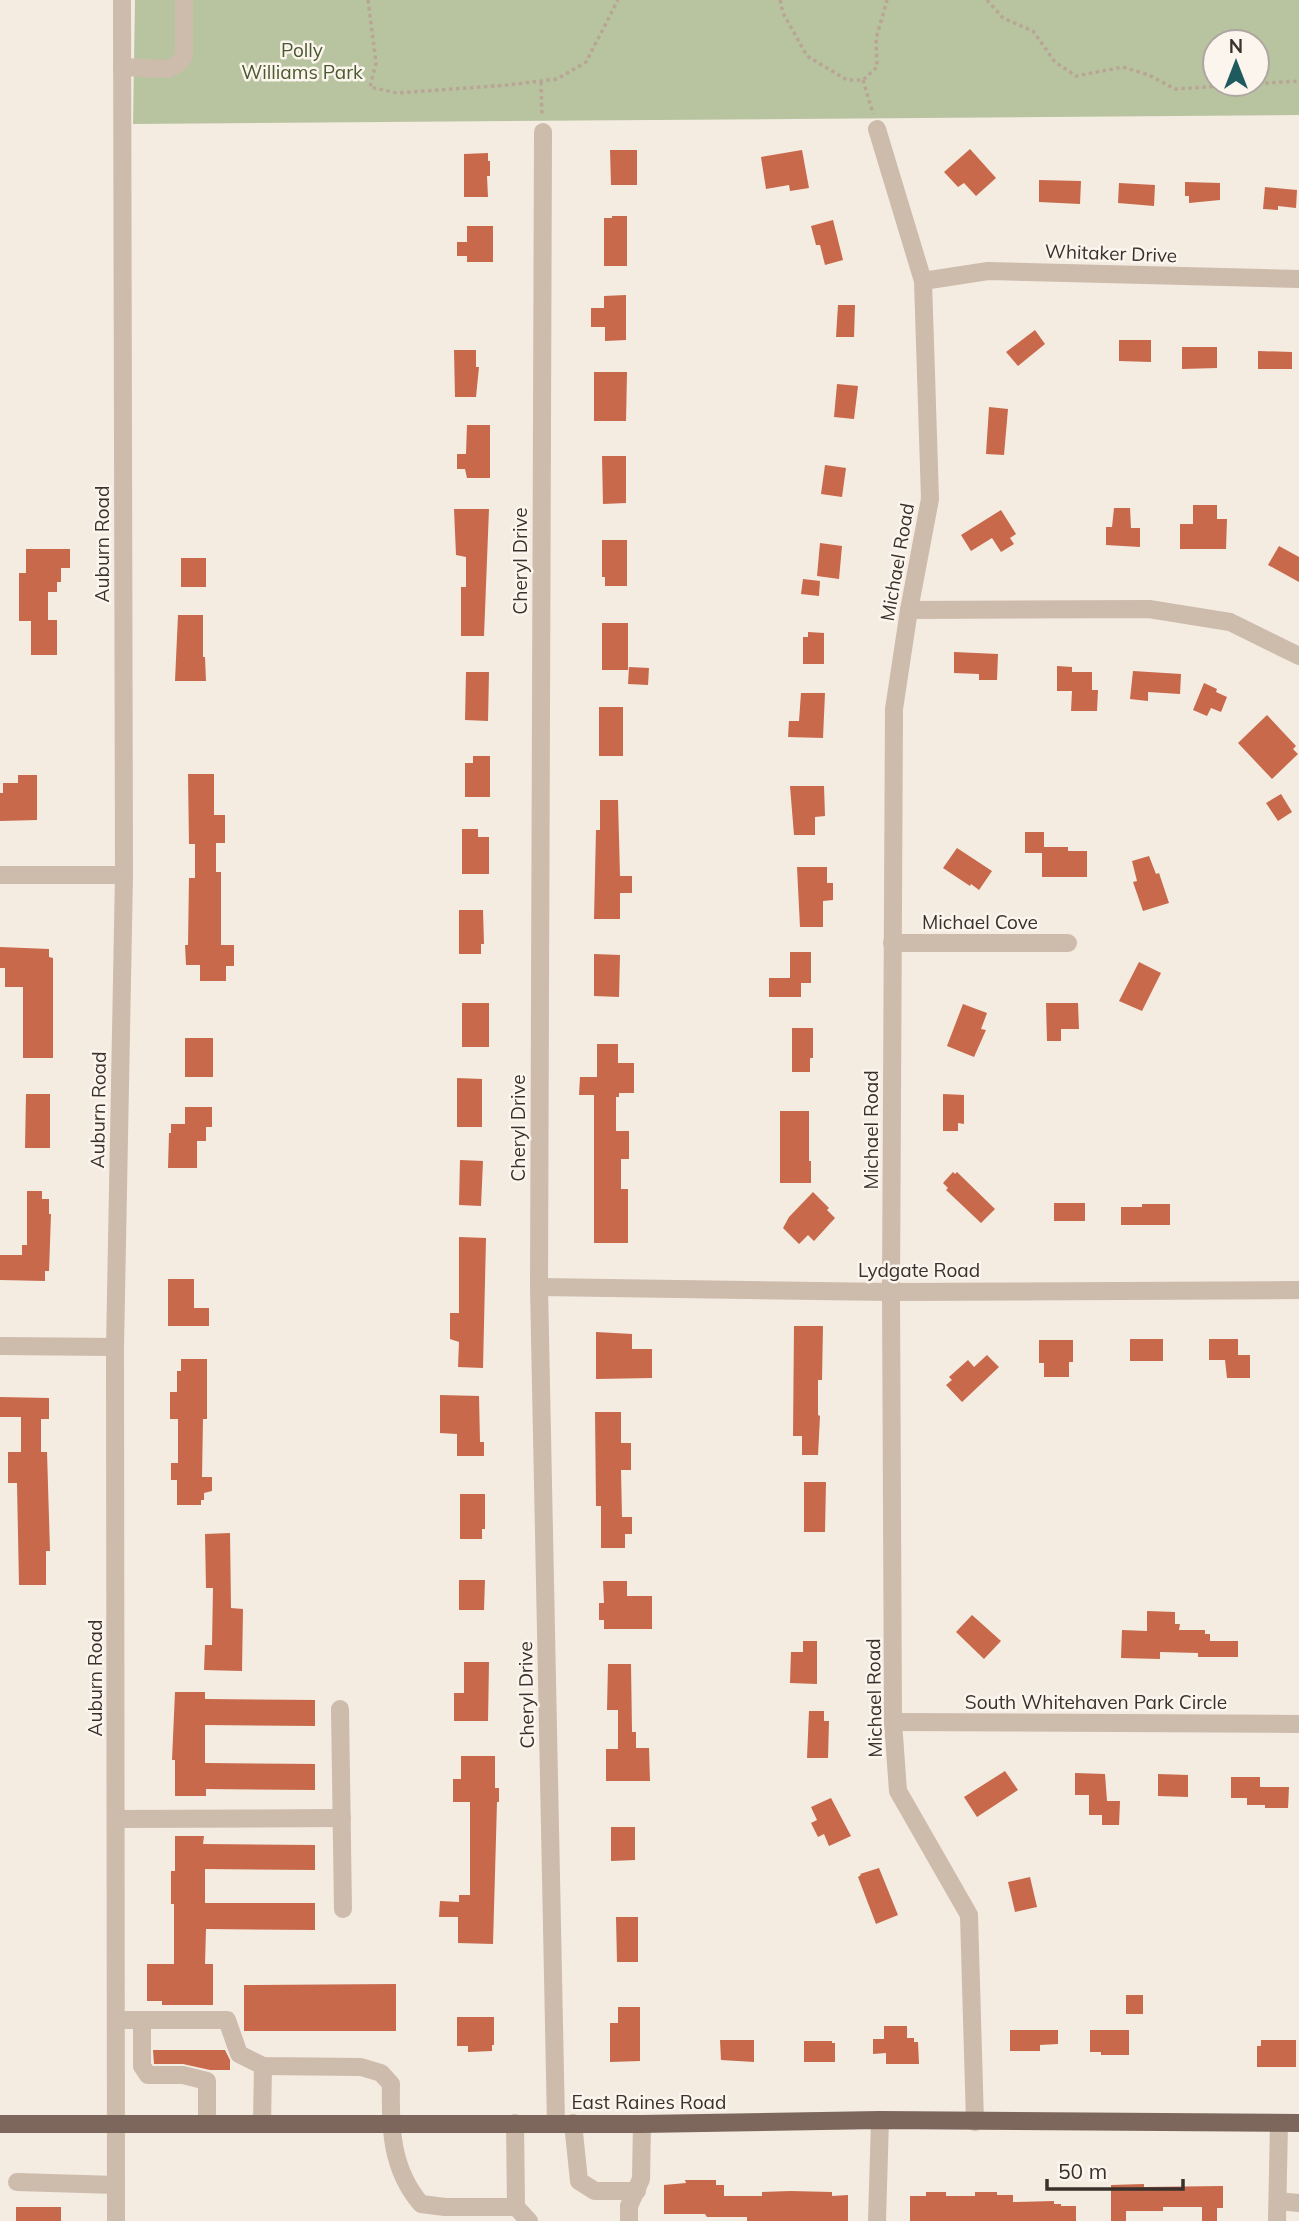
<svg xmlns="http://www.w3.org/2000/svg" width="1299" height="2221" viewBox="0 0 1299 2221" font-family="Mulish,sans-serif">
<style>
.green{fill:#b8c4a0;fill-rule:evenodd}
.building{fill:#c8694b}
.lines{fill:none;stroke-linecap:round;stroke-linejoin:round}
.path{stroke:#b9a596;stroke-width:3.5;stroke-dasharray:3.5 3.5;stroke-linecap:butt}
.minor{stroke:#cdbbac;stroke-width:18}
.major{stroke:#7d675c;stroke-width:18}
.labels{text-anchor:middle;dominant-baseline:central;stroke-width:5;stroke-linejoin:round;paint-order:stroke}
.park-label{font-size:19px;fill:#4a5a2e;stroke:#fbf5ee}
.street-label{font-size:19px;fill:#3b302b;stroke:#fbf5ee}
</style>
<rect width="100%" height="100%" fill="#f4ebe1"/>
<path class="green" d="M135 0H1299V115L133 124ZM1215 42H1257V84H1215Z"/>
<g class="building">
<path d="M970 149 996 178 976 196 964 183 958 187 944 172Z"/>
<path d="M610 150H637V185H611Z"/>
<path d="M802 150 809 188 790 191 789 185 766 189 761 157Z"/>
<path d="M488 153V161H490V176H487L488 197H464V154Z"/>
<path d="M1039 180 1081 181 1080 204 1039 202Z"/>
<path d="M1185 182 1220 183V200L1189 203V196H1185Z"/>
<path d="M1119 183 1155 185 1154 206 1118 203Z"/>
<path d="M1265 187 1297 190 1296 208 1278 206V210L1263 209Z"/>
<path d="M612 216H627V266H604V218H612Z"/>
<path d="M833 220 843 260 825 265 820 245H816L811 226Z"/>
<path d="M467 226H493V262H467V256H457V242H467Z"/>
<path d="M626 295V340L605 341V327H591V308H604V296Z"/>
<path d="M838 305H855L854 337H836Z"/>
<path d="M1035 330 1045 344 1018 366 1006 352Z"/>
<path d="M1119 340H1151V362L1119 361Z"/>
<path d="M1182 347H1217V368L1182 369Z"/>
<path d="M454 350H476V367H479L476 397H455Z"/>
<path d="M1258 351 1292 352V369H1258Z"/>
<path d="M594 372H627L626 421H594Z"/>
<path d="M837 384 858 386 854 419 834 417Z"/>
<path d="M989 407 1008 409 1004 455 986 454Z"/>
<path d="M467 425H490V478H467L465 469H457V454H466Z"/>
<path d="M602 456H626V503L603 504Z"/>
<path d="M825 465 846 468 842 497 821 494Z"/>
<path d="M1193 505H1217V519H1227L1226 549H1180V524H1193Z"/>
<path d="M1114 508H1130L1131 528H1140V547L1106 545V527H1112Z"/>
<path d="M454 509H489L484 636H461V587H466V557L456 555Z"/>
<path d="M1001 510 1016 534 1010 538 1014 544 1001 552 992 538 971 551 961 535Z"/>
<path d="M602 540H627V586H605V577H602Z"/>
<path d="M820 543 842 546 839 579 817 576Z"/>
<path d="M1279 546 1299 557V582L1268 565Z"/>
<path d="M26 549H70V568H61V582H57V592H48V620H57V655H31V621H19V573H26Z"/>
<rect x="181" y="558" width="25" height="29"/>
<path d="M803 579 820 581 819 596 801 594Z"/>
<path d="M178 615H203V657H205L206 681H175Z"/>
<rect x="602" y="623" width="26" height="47"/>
<path d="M808 632 824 633V664H803V637H808Z"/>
<path d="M954 652 998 654 997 680H979V674L954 673Z"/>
<path d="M1057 666 1072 667V672H1092V690H1098L1097 711H1071L1072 691H1057Z"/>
<path d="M629 667 649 668 648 685 628 684Z"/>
<path d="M1133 671 1181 674 1180 694 1148 692V701L1130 699Z"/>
<path d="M466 672H489L488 721 465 720Z"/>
<path d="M1204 683 1217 689 1216 692 1227 697 1221 712 1211 708 1207 716 1193 710Z"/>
<path d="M801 693H825L823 738 788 737 789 721H799Z"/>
<rect x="599" y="707" width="24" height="49"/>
<path d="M1267 715 1296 746 1293 749 1298 754 1272 779 1238 743Z"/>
<path d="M473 756H490V797H465V763H473Z"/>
<path d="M188 774H214V815H225V843H216V872H221V945H234V966H226V981H200V965H186L185 945H188L189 878H195V844H189Z"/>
<path d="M18 775H37V820L0 821V793H3V783H18Z"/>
<path d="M790 786H824L825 816 815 817V835H794Z"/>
<path d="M1281 794 1292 812 1278 821 1266 803Z"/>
<path d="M600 800H618L620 876H632V893H620V919H594L596 830H600Z"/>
<path d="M462 829H478V837H489V874H462Z"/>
<path d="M1025 832H1044V847H1068V851H1087V877H1042V853H1025Z"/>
<path d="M957 848 992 871 979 890 971 884 970 886 943 868Z"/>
<path d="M1149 856 1156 874 1159 873 1169 903 1143 911 1133 882 1137 881 1132 861Z"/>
<path d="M797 867H827V883H833V900L823 901V927H800Z"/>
<path d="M459 910H483L484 944H481V954H459Z"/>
<path d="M0 947 49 949V957L53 958V1058H23V987H5V968H0Z"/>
<path d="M790 952H811V983H801V997H769V978H790Z"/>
<path d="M594 954 620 955 619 997 594 996Z"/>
<path d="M1139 962 1161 973 1142 1011 1119 1001Z"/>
<rect x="462" y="1003" width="27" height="44"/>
<path d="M1046 1003H1078L1079 1029H1061V1041H1047Z"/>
<path d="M963 1004 987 1013 981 1029 986 1030 974 1057 947 1046Z"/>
<path d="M792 1028H813V1058H810V1072H792Z"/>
<rect x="185" y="1038" width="28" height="39"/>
<path d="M597 1044H618V1063H634V1093H619V1097H616V1131H629V1159H621V1189H628V1243H594V1095H579L580 1077H597Z"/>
<path d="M457 1078 482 1079V1127H457Z"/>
<path d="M26 1094H50V1148H25Z"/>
<path d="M943 1094 964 1095V1124L958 1123V1131H943Z"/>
<path d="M185 1107H212V1127H206V1141H197V1168H168L169 1133H171V1124H185Z"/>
<path d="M780 1111H809V1161H811V1183H780Z"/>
<path d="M460 1160 483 1161 481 1206 459 1205Z"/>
<path d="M953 1172 955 1174 957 1172 995 1209 981 1223 946 1190 948 1188 943 1183Z"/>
<path d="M27 1191H42V1199H49V1214H51L49 1271H45V1281L0 1280V1255H22V1245H27Z"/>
<path d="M813 1192 829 1208 827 1210 835 1218 814 1241 808 1235 799 1244 783 1228 789 1217Z"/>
<rect x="1054" y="1203" width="31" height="18"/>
<path d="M1142 1204H1170V1225H1121V1207H1142Z"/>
<path d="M459 1237 486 1238 483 1368 458 1367 459 1342 450 1339V1313H459Z"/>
<path d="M168 1279H194V1308H209V1326H168Z"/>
<path d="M794 1326H823L822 1380H818V1415L820 1416 818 1455H802V1436H793Z"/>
<path d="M596 1332 632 1334V1349H652V1378L596 1379Z"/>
<rect x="1130" y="1339" width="33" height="22"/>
<path d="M1209 1339H1238V1355H1250V1378H1227L1225 1360H1209Z"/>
<path d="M1039 1340H1073V1362H1069V1377H1044V1363H1039Z"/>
<path d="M987 1355 999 1367 962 1402 946 1385 952 1380 949 1377 968 1360 974 1367Z"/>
<path d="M181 1359H207V1419H203L202 1477H212V1491L204 1493V1500H201V1505H177V1480H171V1463H178V1419H170V1392H177V1371H181Z"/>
<path d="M440 1395 479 1396 480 1442H484V1456H457V1434L440 1433Z"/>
<path d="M0 1397 49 1398V1419H41V1452H47L50 1551H46V1585H19L17 1483H8V1452H21V1417H0Z"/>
<path d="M595 1412H621V1443H631V1470H621L622 1517H632V1534H625V1548H601V1506H596Z"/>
<path d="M804 1482H826L825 1532H804Z"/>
<path d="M460 1494H485V1529H482V1539H460Z"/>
<path d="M230 1533 231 1608 243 1609 242 1671 204 1670 205 1645H212L213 1588H206L205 1534Z"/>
<path d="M459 1580H485L484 1610H459Z"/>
<path d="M603 1581H627V1596H652V1629H604V1620H599V1603H604Z"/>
<path d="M1147 1611 1175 1612V1624H1180L1179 1630H1205V1634H1210V1641H1238V1657H1198V1653L1160 1652V1659L1121 1658 1122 1630 1147 1631Z"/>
<path d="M972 1615 1001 1641 984 1659 956 1632Z"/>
<path d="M803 1641H817V1684L790 1683 791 1652H803Z"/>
<path d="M464 1662H489L488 1721H454V1693H464Z"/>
<path d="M608 1664H631L632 1732H636V1748H649L650 1781H606V1749H618V1710H607Z"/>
<path d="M175 1692H205V1699L315 1700V1726L205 1725V1763L315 1764V1790L206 1789V1796H175V1760H172Z"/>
<path d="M809 1711H824V1721H829L828 1758H807Z"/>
<path d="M461 1756H495V1788H499V1802H497L493 1944 458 1943V1917H439L440 1901 459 1902V1895H470V1802H453V1779H461Z"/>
<path d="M1005 1771 1018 1790 977 1817 964 1797Z"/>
<path d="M1075 1773 1105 1774 1107 1801H1120L1119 1825H1102V1815H1089V1795H1075Z"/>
<path d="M1158 1774 1188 1775V1797L1158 1796Z"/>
<path d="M1231 1777H1260V1787H1289L1288 1808H1265V1805H1247V1798H1231Z"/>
<path d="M831 1798 851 1836 829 1846 824 1834 818 1837 811 1823 817 1820 811 1807Z"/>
<path d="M611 1827H635V1860L611 1861Z"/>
<path d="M175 1836H204L203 1844 315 1845V1870L205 1869V1903H315V1930L206 1929 205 1964H213V2005H162V2001H147V1964H174V1904H171V1871H175Z"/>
<path d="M879 1868 898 1915 876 1924 858 1877 861 1875 860 1874Z"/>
<path d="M1030 1877 1037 1907 1015 1912 1008 1882Z"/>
<path d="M616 1917H638V1962H617Z"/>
<path d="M396 1984V2031H244V1985Z"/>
<rect x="1126" y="1995" width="17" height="19"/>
<path d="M618 2007H640V2061L610 2062V2023H618Z"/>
<path d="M457 2017H494V2045H492V2051L468 2052V2046H457Z"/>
<path d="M884 2026H907V2038H914V2042H918L919 2064H886V2053L873 2054V2039H884Z"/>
<path d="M1010 2030H1058V2044L1040 2045V2051H1010Z"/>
<path d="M1090 2030H1129V2055H1101V2052H1090Z"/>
<path d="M720 2040H754V2062L721 2060Z"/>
<path d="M1261 2040H1296V2067H1257V2046H1261Z"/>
<path d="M804 2041H832V2043H835V2062H804Z"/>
<path d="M153 2050H225L230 2060V2070H210L183 2064H154Z"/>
<path d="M685 2180H716V2185H724V2196H762V2192L790 2191 832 2192V2196L848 2195V2221H747V2217H707L705 2214H664V2185L686 2183Z"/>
<path d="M1144 2184V2187L1223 2186V2208H1217V2221H1202V2207H1163V2211H1126V2221H1111V2185Z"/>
<path d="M926 2192H946V2196H975V2192H997V2195H1013V2202L1054 2201V2204H1061V2206H1076V2221H910V2196H926Z"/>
<rect x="16" y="2207" width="45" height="14"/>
</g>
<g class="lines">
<g class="path">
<path d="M368 0 376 63 370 87 397 93 508 85 557 79 586 62 618 0"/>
<path d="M780 0 783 13 807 56 847 80H863L877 67 876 39 887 0"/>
<path d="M987 0 1003 18 1033 31 1055 62 1076 76 1123 67 1149 75 1175 89 1299 81"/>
<path d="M863 80 873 114"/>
<path d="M541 82 542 116"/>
</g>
<g class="minor">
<path d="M122 67 168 69 178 64 184 56V0"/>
<path d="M877 129 923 281 930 499 909 610 894 709 891 1292 893 1722 898 1791 969 1915 975 2122"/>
<path d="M543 132 539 1287 556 2123"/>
<path d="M923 281 988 271 1299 279"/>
<path d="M909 610 1149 609 1230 622 1299 656"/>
<path d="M0 875H124"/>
<path d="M892 943H1068"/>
<path d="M539 1287 891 1292 1299 1290"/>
<path d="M0 1346 115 1347"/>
<path d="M340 1709 343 1909"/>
<path d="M893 1722 1299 1724"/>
<path d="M116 1819 342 1818"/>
<path d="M117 2020H227L239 2054 263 2066 361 2067 381 2073 391 2084C390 2128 391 2169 421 2204L445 2207H516"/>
<path d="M142 2020V2066L148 2075H183L207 2081V2124"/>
<path d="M515 2123 516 2207"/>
<path d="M573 2123 579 2181 595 2191H637"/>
<path d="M262 2124 263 2066"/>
<path d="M17 2182 116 2185"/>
<path d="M1278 2201 1299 2203"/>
<path d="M516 2207 529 2221"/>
<path d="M116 2221 115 1347 124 875 122 0"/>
<path d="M629 2221V2206L641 2179 642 2124"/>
<path d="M877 2221 880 2120"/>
<path d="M1277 2221 1279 2123"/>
</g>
<path class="major" d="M0 2124H642L880 2120 1299 2123"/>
</g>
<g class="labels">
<g class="park-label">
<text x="302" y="50">Polly<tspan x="302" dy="22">Williams Park</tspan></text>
</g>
<g class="street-label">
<text transform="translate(1111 253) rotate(2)">Whitaker Drive</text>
<text transform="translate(102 544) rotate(-90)">Auburn Road</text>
<text transform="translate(520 561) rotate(-90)">Cheryl Drive</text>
<text transform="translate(897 562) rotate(-80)">Michael Road</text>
<text x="980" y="922">Michael Cove</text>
<text transform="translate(98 1110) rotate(-89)">Auburn Road</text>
<text transform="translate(518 1128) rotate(-90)">Cheryl Drive</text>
<text transform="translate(871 1130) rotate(-90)">Michael Road</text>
<text x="919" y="1270">Lydgate Road</text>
<text transform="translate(95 1678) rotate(-90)">Auburn Road</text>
<text transform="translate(526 1695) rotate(-91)">Cheryl Drive</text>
<text transform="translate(874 1698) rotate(-91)">Michael Road</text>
<text x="1096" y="1702">South Whitehaven Park Circle</text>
<text x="649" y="2102">East Raines Road</text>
</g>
</g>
<g transform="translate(1236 63)"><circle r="33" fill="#fbf5ee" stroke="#aea6a0" stroke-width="2"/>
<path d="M0-5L12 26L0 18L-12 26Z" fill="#1f5a5e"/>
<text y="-10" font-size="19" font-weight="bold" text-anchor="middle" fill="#3b302b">N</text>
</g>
<path d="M1047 2179v10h136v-10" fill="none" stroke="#3b302b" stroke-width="3.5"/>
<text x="1058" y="2179" font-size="21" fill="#3b302b" stroke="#fbf5ee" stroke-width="5" paint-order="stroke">50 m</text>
</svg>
